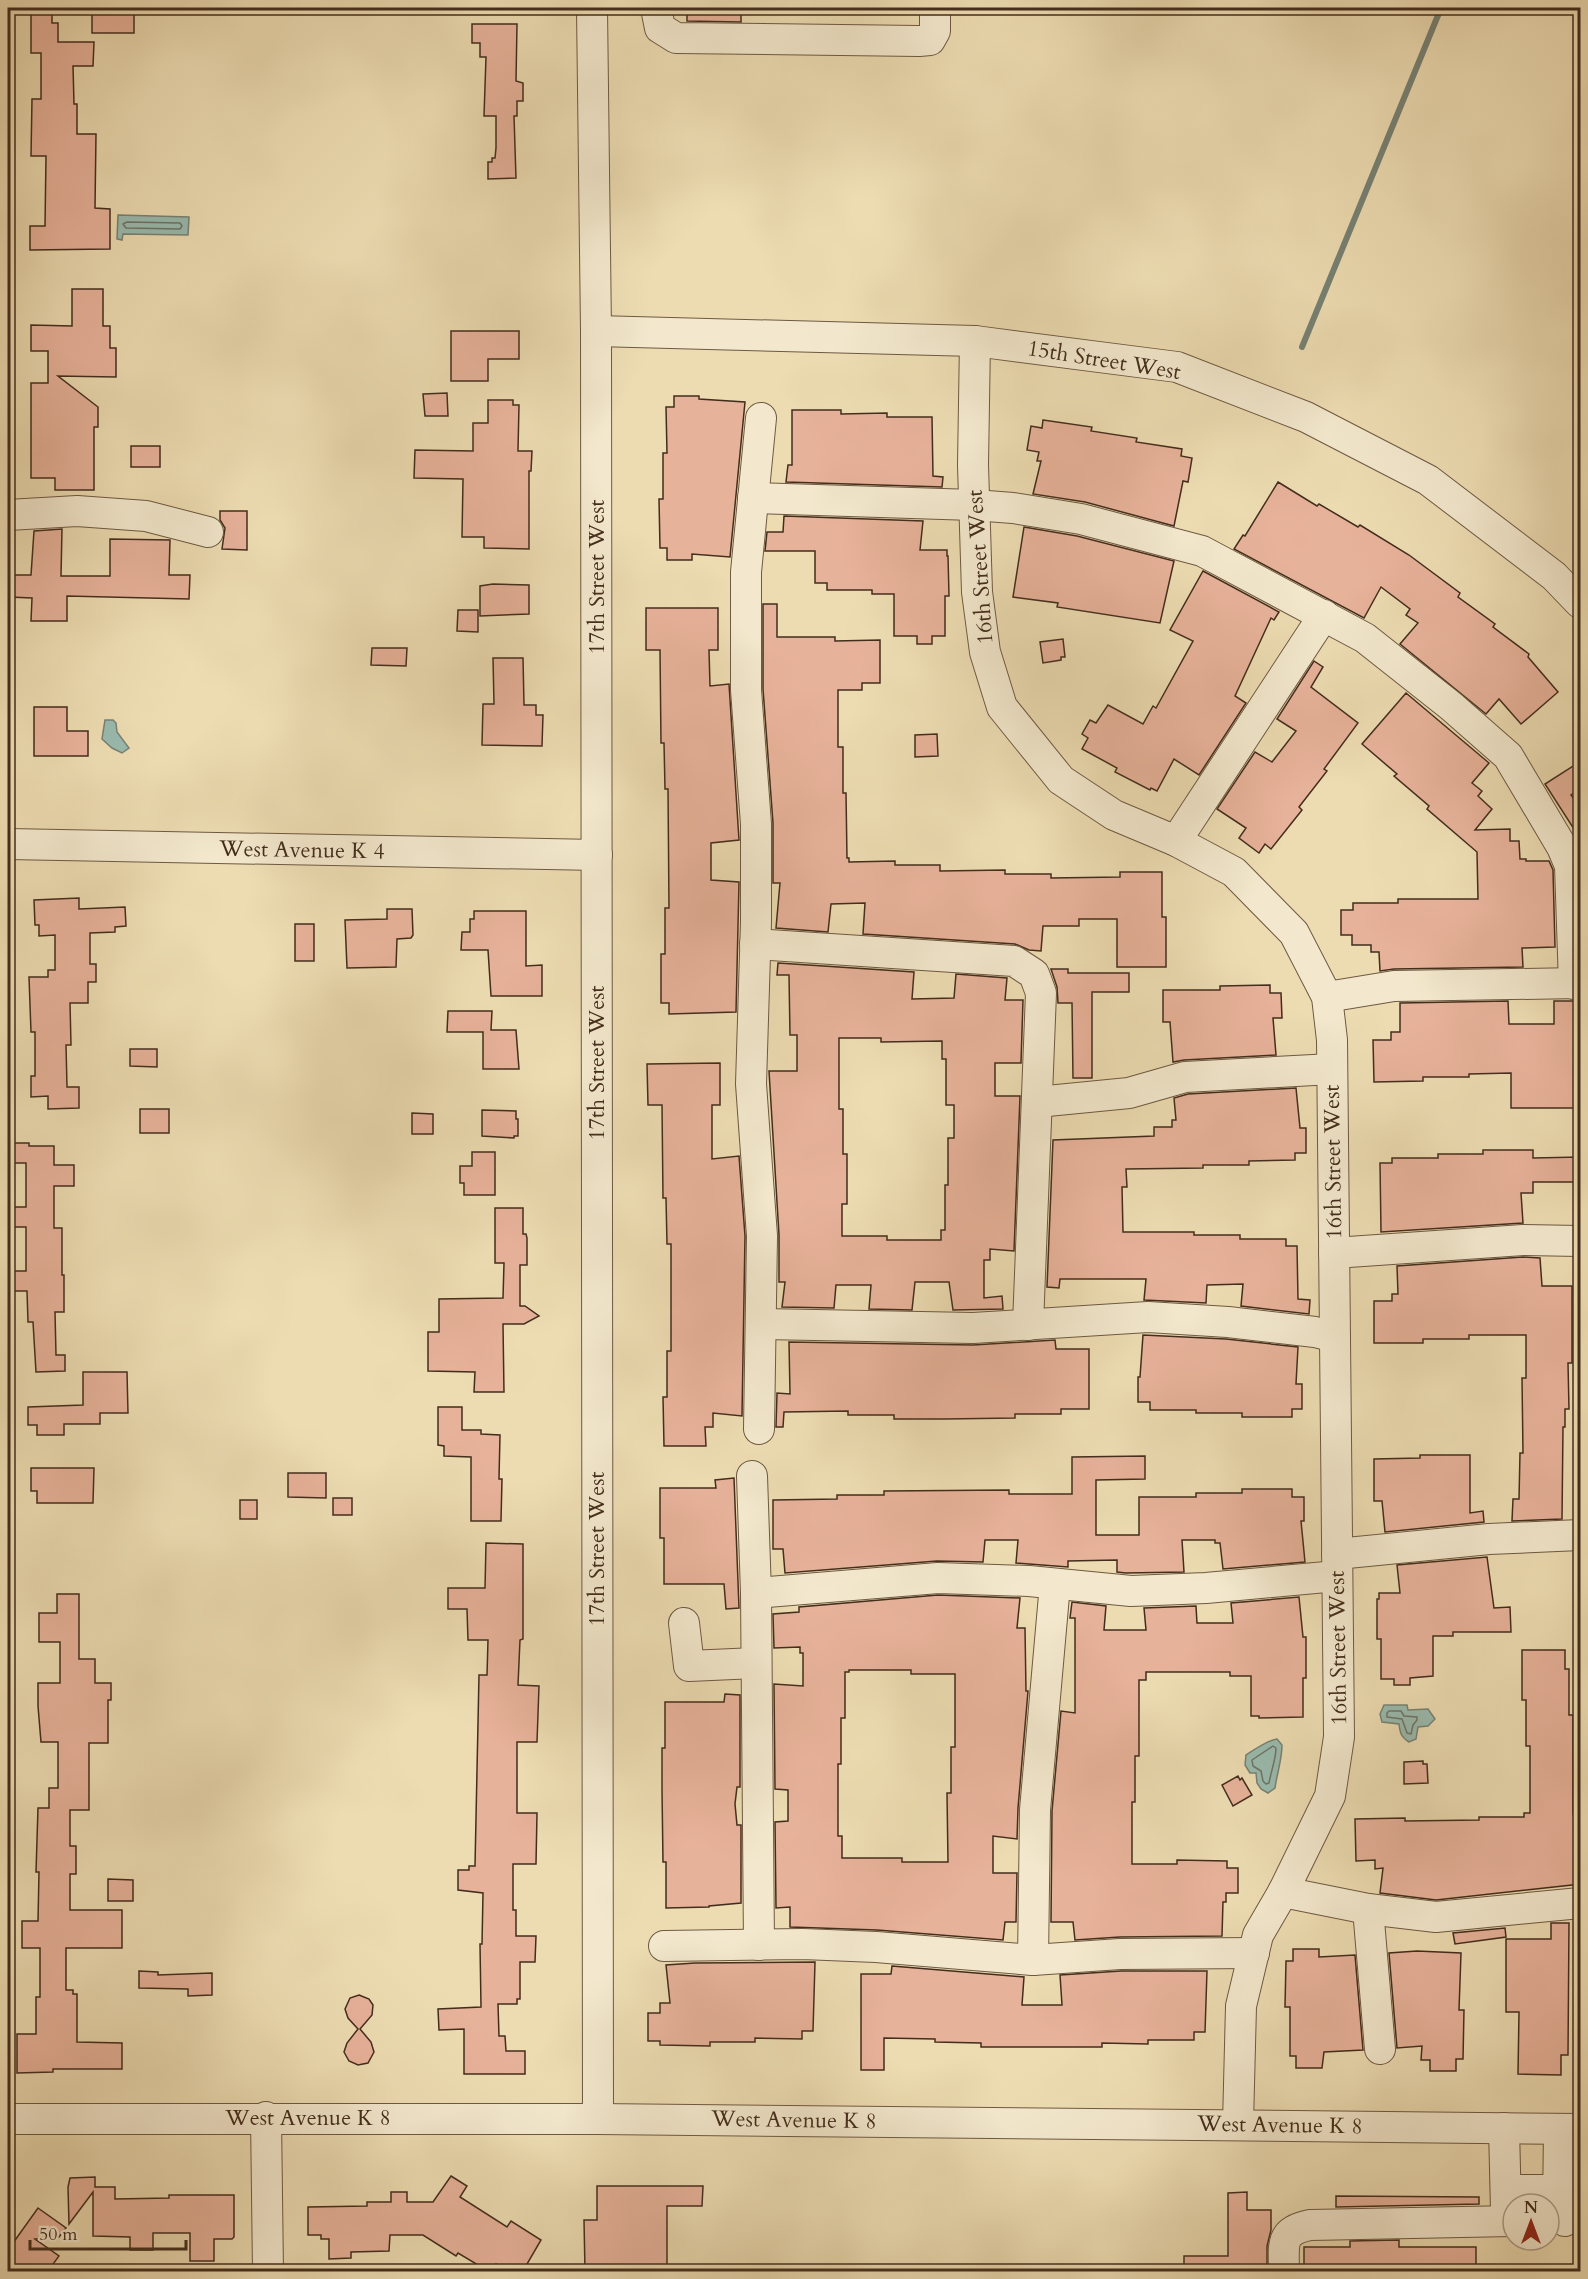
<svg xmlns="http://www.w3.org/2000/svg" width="1588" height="2279" viewBox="0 0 1588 2279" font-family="Cardo,serif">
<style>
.water{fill:#99bbaf;stroke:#778274;stroke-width:1.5}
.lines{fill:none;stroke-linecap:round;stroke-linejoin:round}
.shore{stroke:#6e7466;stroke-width:1.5}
.stream{stroke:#778274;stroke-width:6}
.building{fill:#e7b29a;stroke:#432d1c;stroke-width:1.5;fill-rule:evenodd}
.minor-casing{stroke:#6e5942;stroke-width:32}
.minor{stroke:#f3e8cd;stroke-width:30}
.labels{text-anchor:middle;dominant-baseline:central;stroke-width:6;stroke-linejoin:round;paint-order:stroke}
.street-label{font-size:22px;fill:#432d1c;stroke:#f3e8cd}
</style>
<rect width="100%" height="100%" fill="#eddcb2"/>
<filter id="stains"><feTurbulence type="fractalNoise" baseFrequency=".00333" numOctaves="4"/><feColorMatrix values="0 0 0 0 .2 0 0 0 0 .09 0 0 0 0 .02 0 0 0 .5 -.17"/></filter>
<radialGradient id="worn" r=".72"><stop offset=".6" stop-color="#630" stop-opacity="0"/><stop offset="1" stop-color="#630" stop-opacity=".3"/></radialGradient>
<g class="water">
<path d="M118 215 189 217 188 235 123 234 122 240 117 239Z"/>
<path d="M105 720H113L116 723 117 732 129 748 122 753 112 748 102 739Z"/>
<path d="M1384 1705H1407L1408 1710 1428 1709 1435 1719 1428 1726 1418 1727 1416 1739 1409 1742C1401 1737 1400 1733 1399 1724L1382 1722 1380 1714Z"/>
<path d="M1277 1739 1282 1745C1282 1760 1277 1773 1275 1788L1268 1793 1261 1789 1257 1783 1256 1773H1250L1245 1765 1246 1755C1254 1750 1268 1740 1277 1739Z"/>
</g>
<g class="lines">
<g class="shore">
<path d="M127 222 180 223 182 226 180 229 126 228 123 224Z"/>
<path d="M1389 1711H1401L1404 1716 1417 1717V1720L1413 1725 1411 1734 1407 1733 1402 1719 1387 1717V1713Z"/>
<path d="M1273 1746 1276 1748C1276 1759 1271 1771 1269 1783L1266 1784 1263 1781 1261 1771 1253 1766 1252 1760Z"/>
</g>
<path class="stream" d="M1302 347 1441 8"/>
</g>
<g class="building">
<rect x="92" y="8" width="42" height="25"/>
<path d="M687 8H741V22L687 21Z"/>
<path d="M31 14H52V23H58V42H94L93 66H73L74 104H77V134H96L95 208 110 209V249L30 250V226H45L46 156H31L32 99H41V53H31Z"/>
<path d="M472 24H517L516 81 523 83V101H517V116H514L516 178 488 179V162H492V158H495L496 148V116H484L486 57H480V43H472Z"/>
<path d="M72 289H103V326H110V348H116V377L58 376 98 407V427H94V490H55V478H31V383H48V351H31V325L72 326Z"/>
<path d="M451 331H519V359H488V381H451Z"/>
<path d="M447 393 448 416H425L423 394Z"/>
<path d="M674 396H699V399L745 402 730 557 692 554V560H667V548H660L659 499H663V453H667L666 407H674Z"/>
<path d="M488 400H513V405H519L518 451H532L531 471H529V549L484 548V537H462L463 479 414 478 415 450 473 451V423H488Z"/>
<path d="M792 410H841V414L887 413V417H932L933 476 943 477 942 487 786 482 788 465H792Z"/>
<path d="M1043 420 1092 427 1091 431 1137 438 1136 442 1182 449 1181 456 1192 458 1188 482 1183 481 1174 526 1085 502 1033 494 1041 461H1037L1039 452 1027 450 1031 426 1042 428Z"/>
<rect x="131" y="446" width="29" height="21"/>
<path d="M1278 482 1317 506 1319 504 1358 527 1360 525 1409 555 1460 593 1458 597 1495 624 1493 627 1529 654 1528 657 1558 692 1521 724 1499 699 1486 714 1400 644 1418 623 1406 615 1410 609 1381 587 1364 618 1234 549 1243 535 1245 536Z"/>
<path d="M220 511H247V550L222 549 225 528 220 520Z"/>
<path d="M784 516 923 521 920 550H947V556H948L949 596H945V636H932V644H917V636H894V594H872V590H827V583H815V551H765L767 532H783Z"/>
<path d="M1024 527 1077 536 1174 561 1160 623 1057 607 1058 603 1013 597Z"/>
<path d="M62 529 61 576H110V539L170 540 169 575H190L189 599 67 596V621H31L32 598 9 597V575H31L34 531Z"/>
<path d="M1203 571 1279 612 1274 620 1271 618 1235 696 1246 703 1199 775 1174 759 1157 791 1151 788 1150 790 1115 772 1117 768 1082 749 1088 738 1082 734 1090 720 1096 723 1108 705 1143 724 1153 706 1156 708 1193 641 1170 630Z"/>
<path d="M493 584 529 585V614L480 616V586Z"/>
<path d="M763 604H777V637H835V641L880 640V683H862V690H838V747H843V793H846L847 858H849V862L895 861V865H940V871L1005 870V874H1051V878L1120 877V872H1162V917H1166V967H1117V919H1079V926H1043L1041 951 1029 950 1015 944 863 934 865 903 831 904 828 932 776 928 780 883H773V823L763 689Z"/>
<path d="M646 608H718V650H709L710 686 729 684 739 840 711 843V880L739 882 736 1012 669 1014V1003H661V954H665V908H669L668 789H665L664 743H661L660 650H646Z"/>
<path d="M458 610H478V632L457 631Z"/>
<path d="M1063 639 1065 657H1061V660L1043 663 1040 642Z"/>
<path d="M372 648H407L406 666 371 665Z"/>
<path d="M493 658H523L524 705H536V715H543L542 746 482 745 483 704H494Z"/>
<path d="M1314 661 1323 667 1311 687 1358 723 1324 769 1327 771 1299 807 1302 810 1271 849 1265 844 1259 853 1239 838 1246 828 1217 809 1255 752 1272 762 1296 731 1277 719Z"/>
<path d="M1406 693 1489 763 1472 783 1482 791 1478 796 1492 809 1475 830 1510 829V841H1519L1520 859H1526V861H1549L1553 870 1555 947 1522 948 1523 967 1394 969 1380 971 1379 952H1371V945H1352V935H1341V910H1353V903H1398V899H1478L1477 852 1427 809 1429 806 1394 776 1397 774 1362 744Z"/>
<path d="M34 707H67V731H88V756H34Z"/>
<path d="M937 734 938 756 915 757V735Z"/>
<path d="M1581 761V788L1571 795 1581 809V840L1545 784Z"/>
<path d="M79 898V909L125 907 126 926 115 927V932L90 933V964H96V982H88V1003H70L71 1045H66L67 1087H79V1108L48 1109V1096L31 1097V1076H35V1032H31L29 977H48V970H55V935L39 936V925H35L34 900Z"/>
<path d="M387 909H412L413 935 411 938 397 939 396 967 347 968 345 920 387 919Z"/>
<path d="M474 911H526V966L542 965V996H491L488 950H461L462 932H470V919H474Z"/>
<rect x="295" y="924" width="19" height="37"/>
<path d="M778 963 914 972 912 999 954 998 956 974 1007 978 1005 1000H1023L1021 1063H995V1096H1020L1014 1251 990 1249V1260H984V1298L1002 1296 1003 1309 953 1310 949 1282H915L912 1310 869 1309 871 1285H836L834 1308 782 1307 785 1282H779V1235L769 1071H797V1035H790L789 975H777ZM839 1038H881V1042L942 1041V1059H946V1105H954V1138H948V1185H945V1230H941V1240H887V1236H842V1204H847V1154H843V1109H839Z"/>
<path d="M1051 969H1068V973H1129V992H1092V1078H1073L1072 1003H1058L1057 987Z"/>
<path d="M1270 985V993H1281L1282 1018H1273L1276 1055 1184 1060 1173 1062 1170 1022H1163V990H1220V986Z"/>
<path d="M1508 1001 1509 1024H1554V1001H1577V1013H1581V1108H1511V1073L1469 1074V1077H1423V1081L1374 1082 1373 1040H1391V1032H1400V1003Z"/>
<path d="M448 1011H492L491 1030H516L519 1069H483V1032H447Z"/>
<path d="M130 1049H157V1067L130 1066Z"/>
<path d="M720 1063V1105H712V1159L739 1156 745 1236 742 1416 713 1413V1427H705L706 1446H664L663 1397H667V1351H671V1244H667L666 1198H663L662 1105H648L647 1064Z"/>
<path d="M1296 1088 1300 1128H1306V1153H1295V1160L1249 1161V1165H1203V1168L1126 1169 1127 1187H1122L1123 1232H1194V1235H1240V1239H1286V1246H1297L1298 1299 1310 1300 1309 1314 1241 1306 1243 1284 1207 1285 1206 1303 1144 1300 1146 1279H1060L1059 1288 1047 1287 1053 1140 1154 1136V1127H1172V1120H1176L1174 1098 1188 1094Z"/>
<rect x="140" y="1109" width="29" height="24"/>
<path d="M482 1110 516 1111V1119H518V1136H514V1138L482 1136Z"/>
<path d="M412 1113 433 1114V1134H412Z"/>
<path d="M8 1143H29V1146H54V1165H74V1186H54V1228H62V1275H64V1312H55L56 1355H65V1371L36 1372 33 1322H28L27 1291H8V1271H26V1227H8V1207H26V1163H8Z"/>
<path d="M1483 1150H1533V1158L1581 1157V1182H1533V1193H1521L1523 1223 1381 1232 1380 1163H1392V1158H1438V1154H1483Z"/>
<path d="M472 1152H495V1195H464V1183H460V1166H472Z"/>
<path d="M495 1208H523V1234H526L527 1238V1265H520V1306H525L539 1316 524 1324H503L504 1392H474L475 1372 428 1371V1332H439V1299L503 1298 504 1263H495Z"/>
<path d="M1523 1257 1540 1258 1542 1286H1572V1363H1568L1569 1409H1565V1427H1563L1562 1519 1512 1521 1513 1499H1519L1520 1453H1523L1522 1378H1526V1335H1469V1339H1423V1343H1374V1301H1392V1294H1398L1397 1266Z"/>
<path d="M1143 1335 1226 1339 1298 1347 1296 1384H1302V1409H1292V1417H1242V1413H1196V1410H1150V1402H1138V1377H1140Z"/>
<path d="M1055 1340 1056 1349H1089V1409H1061V1414H1015V1418L944 1419H894V1415H848V1411L784 1412 783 1427H776L777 1393 790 1394 789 1342 973 1345Z"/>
<path d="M83 1372H127L128 1413H100V1424H64V1435H37V1425H28V1407L83 1405Z"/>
<path d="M438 1407H462V1430H481V1434L500 1435 499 1479H502L501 1521H471V1457L444 1456V1446L438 1445Z"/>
<path d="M1420 1455H1470V1513L1483 1511 1484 1522 1385 1532 1382 1501H1374V1459L1420 1458Z"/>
<path d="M1145 1456V1479L1096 1480V1535H1139V1497H1196V1493H1242V1489H1292V1497H1304V1521H1301L1305 1562 1223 1569 1220 1543H1215V1540H1182L1184 1572 1126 1573 1117 1572V1560L1068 1561V1567L1016 1563 1018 1540H985L983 1562 937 1561 785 1573 783 1549H773V1500L837 1499V1495H884V1491L1009 1490V1494H1072V1457Z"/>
<path d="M31 1468H94L93 1503H37V1491H31Z"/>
<path d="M288 1473H326V1498L288 1497Z"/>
<path d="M734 1478 739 1608 726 1609 724 1584H664V1538H660V1488H716L715 1480Z"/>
<rect x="333" y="1498" width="19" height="17"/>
<rect x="240" y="1500" width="17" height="19"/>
<path d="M486 1543 523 1544V1639L520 1640 518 1685 539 1686 537 1742H517V1813H537L536 1864H513V1910H516V1936H536L535 1962H520V1999H517V2004H498L499 2036H505L506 2051H525V2074H464V2029L439 2030 438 2009 481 2007 480 1944H482L483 1893 458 1890V1870H469V1866H475L479 1675H487L488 1640H468L467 1609H448V1588H485Z"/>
<path d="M1487 1557 1494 1608 1510 1607 1511 1632H1453V1636H1433V1676L1410 1678V1685H1394V1679H1381V1639H1377V1599H1379V1593H1400L1397 1565Z"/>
<path d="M57 1594H79V1659H95V1683H111V1700H108V1743H89V1810H70V1846H76V1874H70V1910H122V1948H66V1990H73V1994H77V2042L122 2043V2069H53V2072L17 2073V2034H36V1997H40V1948H22V1921H38L39 1872H36L38 1808H49V1788H58V1742H41L38 1706V1683H60V1642H39V1613H57Z"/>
<path d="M938 1595 1020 1598 1017 1628H1025L1026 1691H1028L1018 1808 1017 1839 993 1836V1873H1017L1016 1922H1005L1003 1940 877 1930 790 1927V1907L776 1908 775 1822 788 1821V1790L775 1789 774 1684 803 1686V1653H800V1647L774 1648 773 1614 799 1612V1607ZM849 1670H911V1674H955V1747H951V1793H947L948 1862H902V1858H842V1836H838V1764H841V1718H845V1672H849Z"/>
<path d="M1299 1597 1303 1637H1306V1678H1303V1717L1259 1718V1716H1251V1676H1230V1672H1146V1680H1139V1756H1135V1802H1132V1864H1177V1860L1227 1861V1868H1238V1893H1226V1902H1223L1222 1936 1120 1937 1075 1940 1073 1922H1051L1052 1811 1061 1711 1075 1713V1618H1070L1072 1602 1106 1606 1104 1630H1146L1144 1608 1196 1606 1197 1623H1233L1231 1603Z"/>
<path d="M1522 1650H1565V1669H1569V1715H1573V1812L1574 1820H1581V1884L1436 1900 1380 1893 1383 1868 1375 1869V1860L1356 1861 1355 1819 1405 1818V1821L1479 1820V1817H1524V1813H1530V1746H1526V1700H1522Z"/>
<path d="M725 1694 740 1695V1787H737L735 1804 737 1825H741V1903L709 1906V1907L666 1908V1862H663L662 1790V1748H665V1702H724Z"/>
<path d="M1423 1761V1764H1427L1428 1783 1404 1784V1762Z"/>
<path d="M1238 1776 1240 1780 1242 1778 1252 1795 1233 1806 1222 1785Z"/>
<path d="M108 1879 133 1880V1901H108Z"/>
<path d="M1551 1923H1569L1568 2055H1561V2075L1518 2074 1519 2012H1506V1939H1551Z"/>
<path d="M1505 1928 1506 1937 1455 1944 1453 1933Z"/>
<path d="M1293 1949H1319V1957L1355 1955 1363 2050 1324 2052 1322 2068H1296V2056H1290V2007H1285L1286 1961H1293Z"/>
<path d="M1417 1951 1461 1953 1459 2010H1464L1463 2059H1456V2071H1430V2060H1421L1422 2046 1397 2048 1389 1953Z"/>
<path d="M815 1962 813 2031H802V2039L755 2038V2042H710V2046L660 2045V2041H648V2013H660V2003H670L666 1965 695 1963Z"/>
<path d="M892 1966 1024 1977 1022 2005H1062L1060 1975 1121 1971H1207L1205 2032H1194V2040H1148V2044L1102 2043V2047H981V2043L935 2042V2039L884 2038V2070H861V1974H891Z"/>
<path d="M139 1971 158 1972V1975L212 1973V1995L188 1996V1989L139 1988Z"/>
<path d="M359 1995 369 1999 373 2005 372 2015 360 2029 371 2042 374 2052 368 2063 358 2065 349 2061 344 2052 347 2043 358 2029 348 2018 345 2009 350 1998Z"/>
<path d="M451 2176 467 2186 460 2197 507 2227 511 2221 541 2240 523 2271H509L496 2264 491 2271H488L458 2253 456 2256 423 2235H390L389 2251 351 2252V2258L329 2259V2239H321V2235H308V2207L367 2206V2202H391V2192H407V2202H433Z"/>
<path d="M95 2177V2187H115V2199L169 2198V2195H234V2237L232 2239H214V2261H190V2233H153V2250H130V2237L93 2236V2192L69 2224 68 2187 70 2178Z"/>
<path d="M597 2186H703L702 2206H667V2271H585L584 2220H597Z"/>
<path d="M1247 2192V2210H1271V2230L1267 2246V2271H1184V2256H1228V2193Z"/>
<path d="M1336 2196 1479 2197V2204L1336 2207Z"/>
<path d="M38 2208 66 2228 59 2237 35 2239 59 2256 48 2271H8V2250Z"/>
<path d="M1399 2240V2247H1476V2271H1304V2247H1350V2241Z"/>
</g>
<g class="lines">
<defs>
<g id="minor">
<path d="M592 8 596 331 598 2119"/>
<path d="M656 8 660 28 676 38 919 41 930 40 935 31V8"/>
<path d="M596 331 975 341 1177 367 1306 417 1428 480 1554 576 1580 603"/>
<path d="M975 341 973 465 977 592 985 652 1002 707 1061 780 1114 815 1176 841 1234 872 1294 933 1327 997 1332 1040 1339 1737 1330 1796 1283 1892 1258 1935 1241 2006 1238 2124"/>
<path d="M753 498 974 505 1013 508 1081 519 1202 551 1365 638 1451 706 1508 756 1562 847 1570 866 1574 984"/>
<path d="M8 515 77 511 146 516 208 532"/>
<path d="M1176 841 1324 615"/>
<path d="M8 844 597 855"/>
<path d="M755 944 1014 961 1034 974 1041 993 1028 1325"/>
<path d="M1327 997 1394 986 1580 983"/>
<path d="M1037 1102 1129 1093 1185 1077 1332 1069"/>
<path d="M1334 1253 1523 1240 1580 1241"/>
<path d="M762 1324 973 1328 1148 1317 1228 1322 1315 1332 1335 1337"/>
<path d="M759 1429 762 1236 751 1084 756 922V824L746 690V572L761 418"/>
<path d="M752 1476 756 1593 759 1945"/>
<path d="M1337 1554 1489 1539 1580 1535"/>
<path d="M756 1593 938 1578 1029 1581 1131 1591 1206 1588 1337 1576"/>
<path d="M684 1623 689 1666 756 1663"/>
<path d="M1283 1892 1368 1909 1436 1917 1580 1903"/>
<path d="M1368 1909 1380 2049"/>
<path d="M664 1946 803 1944 876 1947 1033 1960 1120 1954 1254 1953"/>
<path d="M1033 1960 1035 1810 1055 1584"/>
<path d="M266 2117 268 2272"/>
<path d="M8 2119H598L1580 2129"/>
<path d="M1559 2129 1558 2209 1560 2217 1565 2221"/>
<path d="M1506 2190H1558"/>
<path d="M1498 2221 1505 2216 1506 2211 1504 2128"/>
<path d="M1284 2272C1284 2245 1279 2231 1310 2225L1513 2221"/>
</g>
</defs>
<use href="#minor" class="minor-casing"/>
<use href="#minor" class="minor"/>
</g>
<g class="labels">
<g class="street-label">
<text transform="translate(1104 360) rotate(9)">15th Street West</text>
<text transform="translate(980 567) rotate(-94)">16th Street West</text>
<text transform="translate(597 577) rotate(-90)">17th Street West</text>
<text transform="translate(302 850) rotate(1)">West Avenue K 4</text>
<text transform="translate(597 1063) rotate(-90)">17th Street West</text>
<text transform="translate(1333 1162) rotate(-91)">16th Street West</text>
<text transform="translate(597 1549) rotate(-90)">17th Street West</text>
<text transform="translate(1338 1648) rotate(-91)">16th Street West</text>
<text x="308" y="2118">West Avenue K 8</text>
<text transform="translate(794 2120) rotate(1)">West Avenue K 8</text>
<text transform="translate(1280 2125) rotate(1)">West Avenue K 8</text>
</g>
</g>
<rect width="1588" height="2279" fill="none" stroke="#eddcb2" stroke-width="30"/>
<rect x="9" y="9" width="1570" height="2261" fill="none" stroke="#432d1c" stroke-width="3"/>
<rect x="15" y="15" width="1558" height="2249" fill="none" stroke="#432d1c" stroke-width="1.5"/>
<g transform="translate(1531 2222)"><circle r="28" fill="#f3e8cd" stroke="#ad9d86" stroke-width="1.5"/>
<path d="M0-4.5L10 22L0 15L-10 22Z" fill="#8f2418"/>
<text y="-9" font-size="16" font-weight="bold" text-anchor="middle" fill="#432d1c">N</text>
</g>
<path d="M30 2240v9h156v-9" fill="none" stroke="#432d1c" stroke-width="3"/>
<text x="39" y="2240" font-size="18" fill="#432d1c" stroke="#f3e8cd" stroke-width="4.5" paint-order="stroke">50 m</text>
<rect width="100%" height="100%" filter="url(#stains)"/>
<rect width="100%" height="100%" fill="url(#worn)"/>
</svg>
